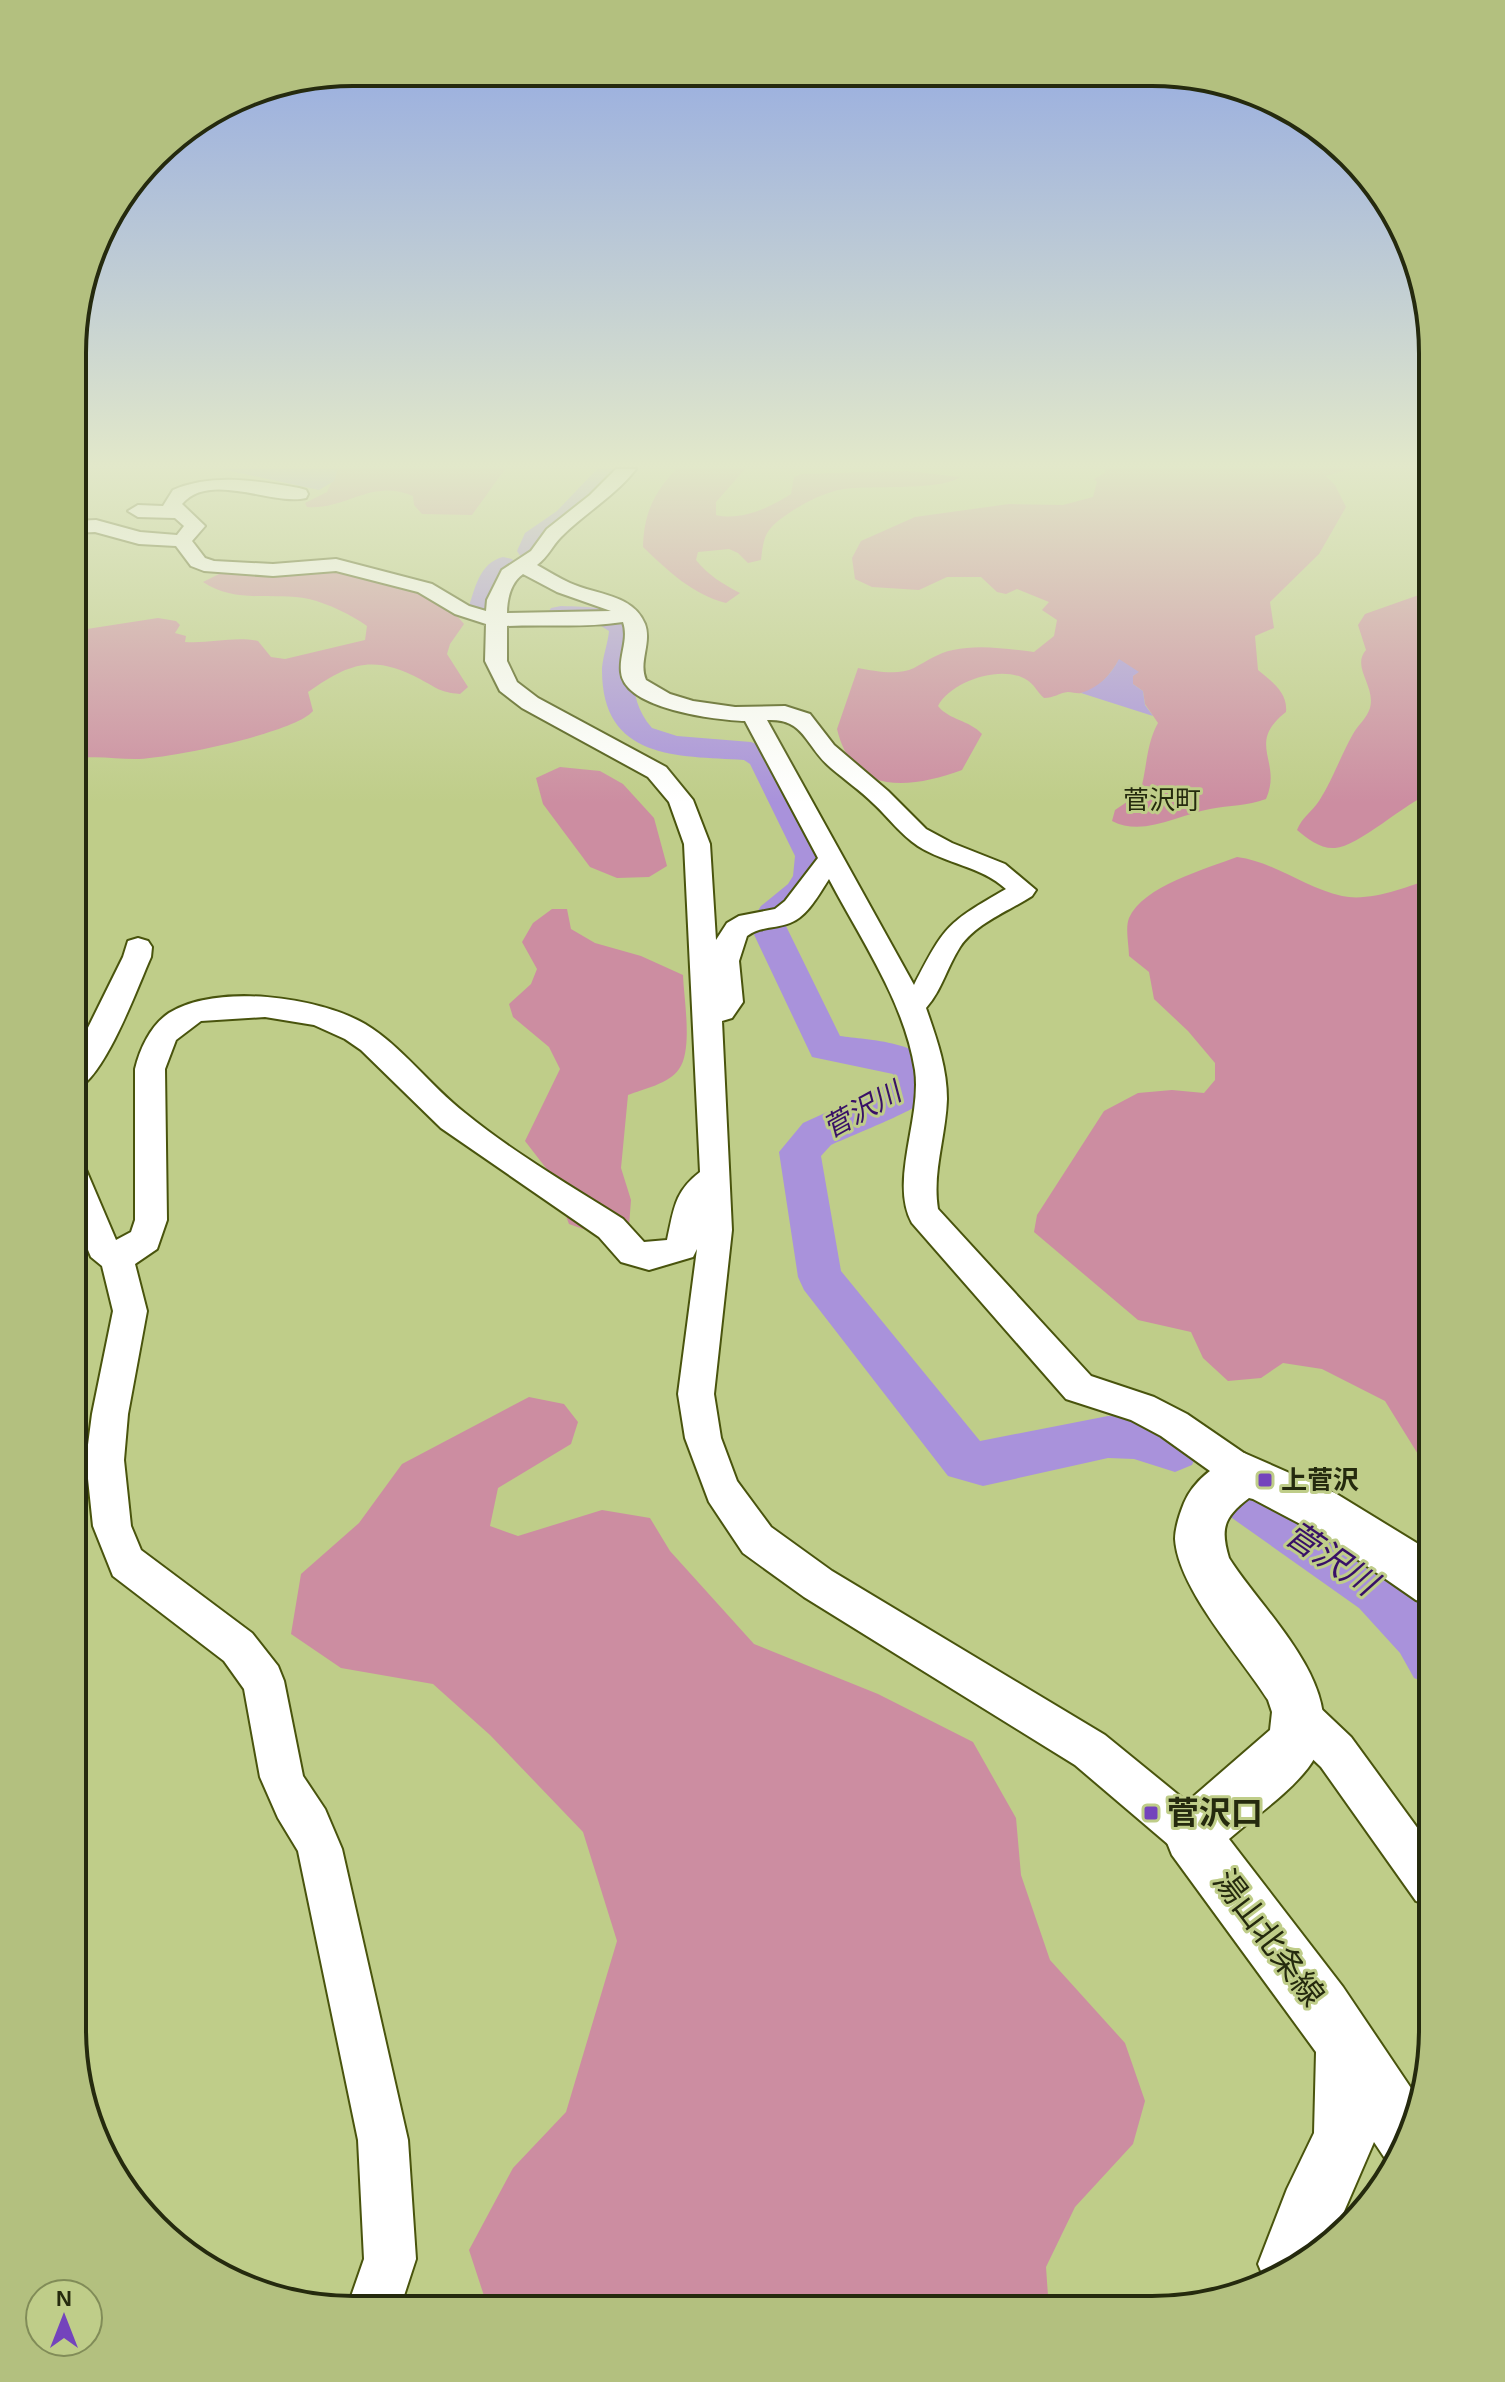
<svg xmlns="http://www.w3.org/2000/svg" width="1505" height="2382" viewBox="0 0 1505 2382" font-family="Helvetica,'Noto Sans JP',sans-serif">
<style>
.green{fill:#cc8da1}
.water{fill:#a992db}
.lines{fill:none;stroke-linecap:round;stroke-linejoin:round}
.river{fill:#a992db;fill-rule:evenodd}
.minor-casing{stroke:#49540d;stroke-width:4}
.major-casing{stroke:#49540d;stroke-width:4}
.minor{fill:#fff;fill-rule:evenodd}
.major{fill:#fff;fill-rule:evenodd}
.poi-dot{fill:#7444bc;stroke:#bfcd89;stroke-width:3}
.labels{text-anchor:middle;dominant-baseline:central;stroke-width:6;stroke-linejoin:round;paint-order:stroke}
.far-quarter-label{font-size:26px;fill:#252a0e;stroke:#bfcd89}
.poi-label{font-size:26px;font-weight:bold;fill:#252a0e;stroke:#bfcd89;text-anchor:start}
.water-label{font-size:28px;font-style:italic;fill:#381067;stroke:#bfcd89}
.near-poi-label{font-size:32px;font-weight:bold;fill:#252a0e;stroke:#bfcd89;text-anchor:start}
.near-street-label{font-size:32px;fill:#252a0e;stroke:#bfcd89}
.near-water-label{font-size:34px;font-style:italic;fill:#381067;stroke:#bfcd89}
.rim{fill:none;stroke:#252a0e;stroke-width:4}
</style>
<rect width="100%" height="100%" fill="#bfcd89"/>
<g class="green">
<path d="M338 469H505L472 515 422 514 414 505 413 496C371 478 347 510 307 507L305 503 327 492Z"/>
<path d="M676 469H745L716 502V515C742 521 769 508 791 494L794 477 802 474 907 471 960 477C941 491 871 485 844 489 825 492 808 501 792 511 767 528 764 532 761 560L748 563 738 553 729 549 698 552 696 560C709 576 723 584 740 593L726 603C693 595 667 570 643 547 644 514 653 494 676 469Z"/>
<path d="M1105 469H1350L1326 476 1335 485 1346 507 1319 554 1270 602 1274 628 1255 636 1258 670C1271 681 1288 692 1286 712 1245 744 1283 761 1266 799 1247 806 1230 805 1210 809 1178 815 1143 837 1112 821L1115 810 1140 793C1147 769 1146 744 1158 723L1145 704 1143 691 1133 684V676L1138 672 1119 660C1111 673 1098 691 1081 693 1077 694 1073 692 1068 692 1059 693 1054 698 1044 698 1037 692 1034 684 1027 680 1002 664 951 681 938 706 949 720 969 720 982 734L962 770C909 789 853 796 837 729L858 668C875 671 898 676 914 668 927 661 938 653 953 650 980 644 1007 649 1034 652L1054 636 1057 620 1042 610 1049 602 1017 589 1006 594 997 592 981 577H947L919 590 872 587 855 579 852 558 861 541 915 517 1009 504 1063 505 1093 497 1097 482 1094 479 1105 473Z"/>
<path d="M337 569C379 580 437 588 464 624L450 644 447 654 468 687 460 694C439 692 437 688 420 679 373 654 349 663 308 692L313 711C295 733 166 759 135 759 115 759 95 755 74 759V619L78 626 87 629 158 618 176 621 180 625 175 633 186 636 185 642C209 644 234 636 258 641L271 657 285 659 365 640 367 626C350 614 329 604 309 599 274 592 235 604 203 582L227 570Z"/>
<path d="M1433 590V792C1406 802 1358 847 1335 848 1320 849 1308 839 1297 830 1302 817 1312 812 1319 801 1333 779 1341 755 1353 734 1358 725 1367 718 1370 708 1376 686 1351 667 1366 650L1358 625 1365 614Z"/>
<path d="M560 767 600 771 623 784 654 818 667 866 649 877 617 878 590 867 543 804 536 778Z"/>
<path d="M1237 857C1275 862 1305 888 1342 896 1370 902 1407 887 1433 878V1470L1421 1459 1385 1401 1322 1369 1283 1363 1261 1378 1228 1381 1203 1358 1191 1332 1138 1320 1034 1232 1037 1215 1104 1111 1138 1093 1172 1090 1204 1093 1215 1080V1063L1188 1031 1154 999 1149 972 1129 956C1129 945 1125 928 1129 918 1143 886 1206 869 1237 857Z"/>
<path d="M552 909H567L571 929 595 943 641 956 683 975C684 1000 693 1050 679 1069 669 1084 643 1089 628 1095L621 1168 631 1200 629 1226 586 1230 569 1224 549 1172 525 1141 560 1069 549 1047 513 1017 509 1004 531 984 537 969 522 942 533 923Z"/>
<path d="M529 1397 564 1404 578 1422 571 1444 498 1488 490 1526 518 1536 602 1510 650 1518 670 1551 754 1644 878 1694 973 1742 1016 1818 1021 1875 1050 1960 1125 2043 1145 2101 1133 2144 1075 2207 1046 2267 1049 2310 488 2308 469 2250 513 2168 566 2112 617 1941 583 1832 490 1735 433 1684 341 1668 291 1634 301 1574 359 1523 402 1464Z"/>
</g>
<g class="water">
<path d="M221 469H338L334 481 319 490Z"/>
<path d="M1119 659 1139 672 1133 676V684L1143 691 1145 705 1153 716 1081 693C1098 688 1111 675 1119 659Z"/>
</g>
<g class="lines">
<g class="river">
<path d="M597 469H623L575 521 546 542 539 557H521L517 551 525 533 557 511Z"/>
<path d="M503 557 512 559 516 565 505 579 492 615 482 617 472 615 468 609C475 589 479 563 503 557Z"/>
<path d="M561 606C588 607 620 605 637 629 635 664 625 697 652 728L677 736 751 742 774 751 779 758 829 856 827 876 813 899 785 924 840 1036C866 1040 936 1041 933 1079 932 1085 927 1097 922 1102 912 1112 848 1137 831 1145L821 1156 841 1271 980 1441 1108 1416 1134 1417 1192 1435 1199 1450 1192 1465 1175 1472 1134 1459 1108 1458 983 1486 948 1476 804 1290 798 1277 779 1152 803 1123 893 1082V1074L812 1057 749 924 761 906 788 884 793 876 795 856 750 764 744 760C676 756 601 760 602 668 603 655 608 643 609 631L598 624 551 620 547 614 551 608Z"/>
<path d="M1250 1479C1272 1487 1290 1501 1310 1513 1354 1541 1398 1569 1433 1610L1432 1685 1414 1678 1400 1653 1359 1608 1232 1518 1225 1502 1232 1486Z"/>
</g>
<defs>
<g id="minor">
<path d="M616 469H636C615 496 585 513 561 537 552 546 548 557 537 565 548 571 559 578 570 583 596 595 633 594 645 624 652 643 638 662 646 680L670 694 693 701 735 707 785 706 810 714 834 745 888 791 926 829 952 843 1005 864 1036 890 1032 896C1009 911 976 923 960 947 947 967 942 990 926 1008 936 1037 947 1067 947 1099 946 1136 932 1172 938 1209L1091 1376 1154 1397 1187 1414 1257 1462 1263 1474 1257 1486 1244 1491 1231 1486 1161 1436 1131 1420 1066 1399 912 1223C889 1181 922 1118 915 1070 904 1001 861 940 829 879 819 894 808 916 790 923 775 929 761 926 747 936L739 961 743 1002 732 1018 722 1021 732 1230 714 1394 721 1438 737 1481 771 1527 832 1571 1105 1735 1208 1819 1214 1835 1208 1851 1192 1857 1176 1851 1075 1765 804 1597 743 1553 709 1502 685 1438 678 1394 697 1249 693 1257 649 1270 621 1262 599 1237 441 1128 361 1050 345 1039 314 1025 265 1017 201 1021 176 1040 165 1069 167 1220 157 1249 135 1264 147 1311 128 1414 124 1460 131 1526 141 1550 252 1633 278 1666 284 1681 303 1776 325 1809 342 1849 408 2140 416 2259 400 2308H347L364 2259 358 2140 298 1851 278 1818 260 1777 244 1689 224 1661 113 1576 93 1526 86 1460 92 1414 113 1311 102 1266 91 1257 73 1214V1162L84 1165 116 1240 131 1232 135 1220V1069C140 1048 151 1025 169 1013 216 983 319 997 365 1024 403 1047 430 1086 465 1113 514 1153 569 1185 623 1219L644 1242 667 1240C674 1209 674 1192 700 1172L684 844 669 802 648 777 522 708 500 691 485 661 486 624 455 614 418 592 336 571 273 576 204 571 191 566 176 546 139 544 95 532 74 533V521L96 520 140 532 177 535 184 526 175 518 138 517 128 511 138 505 163 506 173 490C213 473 257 481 299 488L306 490 308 494 306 498C272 506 210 471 182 504L205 526 192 541 205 558 214 561 273 564 336 559 432 584 469 606 486 611 487 600 502 570 531 551 547 529 590 495ZM523 574 557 592 611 611 507 613C507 599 511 582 523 574ZM623 622C629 639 619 655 621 672 624 709 716 720 745 721L818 858 785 901 775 909 739 916 727 923 716 940 710 844 693 800 666 767 538 698 517 682 507 661V626C546 624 585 628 623 622ZM767 720C805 718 805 746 831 768 845 780 861 791 874 804 889 818 901 835 918 846 946 864 981 866 1006 889 947 923 945 925 914 985Z"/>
<path d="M138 938 148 941 152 947 151 957C137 988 104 1081 73 1091V1058L123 957 128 941Z"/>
<path d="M1298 1695 1313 1701 1351 1737 1432 1848V1907L1416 1901 1321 1767 1283 1731 1277 1716 1283 1701Z"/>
</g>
<path id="major" d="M1244 1453 1335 1493 1433 1553V1606L1416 1600 1325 1537 1253 1499 1249 1498C1224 1517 1220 1528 1229 1558 1264 1614 1361 1699 1308 1768 1287 1795 1255 1816 1229 1839L1343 1987 1421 2103 1418 2120 1395 2164 1386 2160 1374 2142 1336 2230 1266 2283 1258 2264 1287 2189 1314 2133 1316 2052 1172 1855 1164 1835 1172 1815 1270 1730 1272 1712 1268 1700C1241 1657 1178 1589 1175 1539 1175 1528 1180 1513 1184 1503 1195 1478 1219 1462 1244 1453Z"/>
</defs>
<use href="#minor" class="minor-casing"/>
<use href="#major" class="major-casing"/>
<use href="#minor" class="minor"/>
<use href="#major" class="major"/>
</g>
<linearGradient id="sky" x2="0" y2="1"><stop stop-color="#8fa6e3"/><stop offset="0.58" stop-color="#e2e8ca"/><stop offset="1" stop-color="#e2e8ca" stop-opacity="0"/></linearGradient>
<rect width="1505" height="803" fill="url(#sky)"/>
<g class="poi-dot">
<rect x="1257" y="1472" width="16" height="16" rx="4"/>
<rect x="1143" y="1805" width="16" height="16" rx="4"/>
</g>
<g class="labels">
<g class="far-quarter-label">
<text x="1162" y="800">菅沢町</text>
</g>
<g class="poi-label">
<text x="1281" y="1480">上菅沢</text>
</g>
<g class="water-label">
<text transform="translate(862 1110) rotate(-29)">菅沢川</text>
</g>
<g class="near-poi-label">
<text x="1167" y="1813">菅沢口</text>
</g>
<g class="near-street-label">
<text transform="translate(1269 1938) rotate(53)">湯山北条線</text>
</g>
<g class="near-water-label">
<text transform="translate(1331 1558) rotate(34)">菅沢川</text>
</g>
</g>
<path d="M0 0H1505V2382H0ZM353 86H1152A267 267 0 0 1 1419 353V2029A267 267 0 0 1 1152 2296H353A267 267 0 0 1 86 2029V353A267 267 0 0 1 353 86Z" fill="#b3c07f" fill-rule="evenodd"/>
<path class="rim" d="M353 86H1152A267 267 0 0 1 1419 353V2029A267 267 0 0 1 1152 2296H353A267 267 0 0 1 86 2029V353A267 267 0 0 1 353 86Z"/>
<g transform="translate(64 2318)"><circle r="38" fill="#bfcd89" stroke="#818c58" stroke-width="2"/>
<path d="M0-6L14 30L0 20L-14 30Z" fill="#7444bc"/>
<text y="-12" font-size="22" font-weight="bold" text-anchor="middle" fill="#252a0e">N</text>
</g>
</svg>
